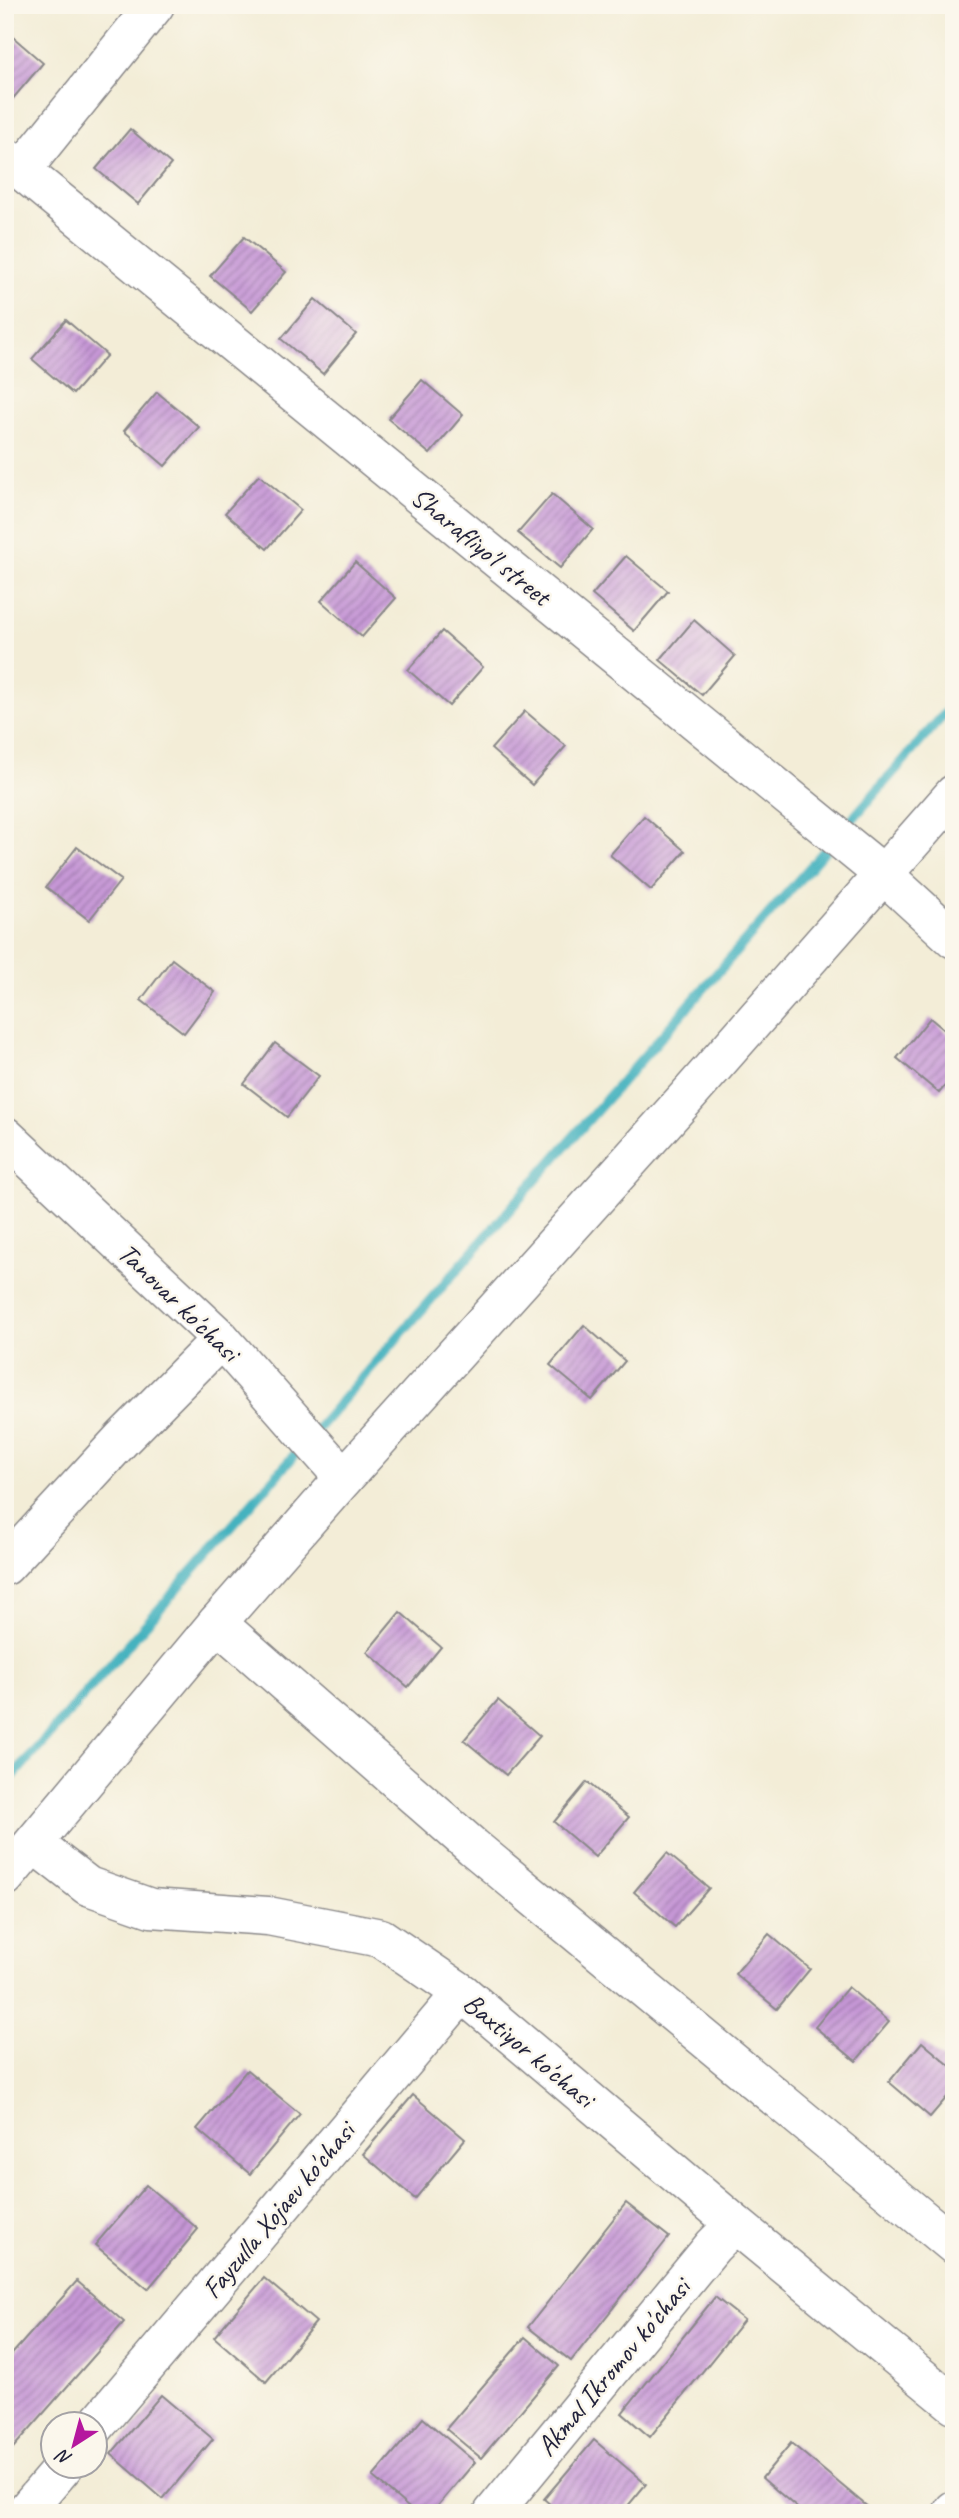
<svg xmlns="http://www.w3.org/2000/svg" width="959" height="2518" viewBox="0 0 959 2518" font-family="Caveat,sans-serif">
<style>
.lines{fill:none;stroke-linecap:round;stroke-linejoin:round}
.stream{stroke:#44b2bf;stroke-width:10}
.building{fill:url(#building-hatch)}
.minor-casing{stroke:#8a8889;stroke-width:41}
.minor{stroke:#fff;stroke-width:38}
.labels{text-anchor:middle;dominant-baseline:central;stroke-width:5;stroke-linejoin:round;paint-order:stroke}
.street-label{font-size:28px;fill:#22223b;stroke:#fbf7ec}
</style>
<defs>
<pattern id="building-hatch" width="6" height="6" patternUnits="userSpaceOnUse" patternTransform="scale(1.75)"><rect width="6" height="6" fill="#c697d6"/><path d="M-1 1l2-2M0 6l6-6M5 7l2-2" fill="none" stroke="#a07baf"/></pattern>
</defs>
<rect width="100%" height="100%" fill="#fbf7ec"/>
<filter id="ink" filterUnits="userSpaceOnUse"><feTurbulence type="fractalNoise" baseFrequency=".0143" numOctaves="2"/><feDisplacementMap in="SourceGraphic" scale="14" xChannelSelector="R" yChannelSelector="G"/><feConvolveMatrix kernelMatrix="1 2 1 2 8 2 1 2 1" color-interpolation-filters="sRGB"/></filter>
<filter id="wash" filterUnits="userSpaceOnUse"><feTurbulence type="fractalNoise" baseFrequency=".00686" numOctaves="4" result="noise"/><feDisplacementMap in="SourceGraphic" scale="28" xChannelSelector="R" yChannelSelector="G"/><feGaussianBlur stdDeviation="1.57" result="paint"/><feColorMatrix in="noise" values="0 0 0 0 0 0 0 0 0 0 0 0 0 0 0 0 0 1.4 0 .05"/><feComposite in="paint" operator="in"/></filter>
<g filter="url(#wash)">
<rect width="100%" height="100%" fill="#f3edd7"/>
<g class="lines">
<path class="stream" d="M5 1785 954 703"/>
</g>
<g id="blocks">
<g class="building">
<path d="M5 30 43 63 10 102 5 98Z"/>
<path d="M130 129 171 164 138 204 96 169Z"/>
<path d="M244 237 286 272 252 311 210 276Z"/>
<path d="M315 299 356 334 323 374 281 339Z"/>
<path d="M66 320 107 355 73 394 32 359Z"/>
<path d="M422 380 463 415 430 454 388 419Z"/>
<path d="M157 392 199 427 165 466 124 431Z"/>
<path d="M259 475 301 510 267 549 225 513Z"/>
<path d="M552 494 593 529 560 568 518 533Z"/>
<path d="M626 556 668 591 634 631 592 595Z"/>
<path d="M355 562 396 598 362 637 321 601Z"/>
<path d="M694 620 735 656 702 695 660 660Z"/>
<path d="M442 631 483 667 449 706 408 670Z"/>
<path d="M525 711 566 746 532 785 491 749Z"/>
<path d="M644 816 685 851 651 890 610 855Z"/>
<path d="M77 847 121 880 89 920 46 887Z"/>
<path d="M172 959 215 992 184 1033 141 1000Z"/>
<path d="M930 1018 954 1038V1075L939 1093 897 1058Z"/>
<path d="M275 1043 319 1076 287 1117 244 1084Z"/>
<path d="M584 1325 625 1361 592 1400 550 1365Z"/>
<path d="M400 1612 441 1647 408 1687 367 1652Z"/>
<path d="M498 1700 540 1736 506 1775 464 1740Z"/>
<path d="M587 1782 629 1817 595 1857 554 1822Z"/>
<path d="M667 1853 709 1888 675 1927 634 1892Z"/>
<path d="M769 1934 810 1969 777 2009 735 1974Z"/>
<path d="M848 1987 889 2022 856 2061 815 2027Z"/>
<path d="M922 2042 954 2069V2089L930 2117 889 2082Z"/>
<path d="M247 2070 300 2114 250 2174 197 2129Z"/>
<path d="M413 2095 465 2139 415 2199 363 2154Z"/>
<path d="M146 2185 198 2229 148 2289 95 2245Z"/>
<path d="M626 2203 669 2237 571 2361 528 2327Z"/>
<path d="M264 2278 316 2322 266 2382 214 2337Z"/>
<path d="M77 2281 124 2322 5 2457V2362Z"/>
<path d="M715 2297 744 2320 650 2437 622 2413Z"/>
<path d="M525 2337 559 2366 481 2458 446 2429Z"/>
<path d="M161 2395 213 2439 163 2499 111 2454Z"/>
<path d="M423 2418 475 2462 432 2513H415L373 2477Z"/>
<path d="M594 2440 646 2484 622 2513H560L544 2499Z"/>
<path d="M791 2443 875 2513H803L762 2478Z"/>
</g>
</g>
</g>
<g filter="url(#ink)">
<use href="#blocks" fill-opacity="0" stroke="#8a8889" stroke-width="2"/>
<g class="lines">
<defs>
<g id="minor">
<path d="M5 157 883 874 954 939"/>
<path d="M21 171 155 5"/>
<path d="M5 1136 221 1339 344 1478"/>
<path d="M5 1566 122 1439 221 1339"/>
<path d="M217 1623 473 1847 954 2245"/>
<path d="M34 1844 88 1886 151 1908 268 1916 381 1938 462 1993 735 2224 954 2404"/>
<path d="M5 1877 217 1623 344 1478 687 1097 954 794"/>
<path d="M94 2428 462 1993"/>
<path d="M24 2513 64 2466"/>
<path d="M493 2513 713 2246 735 2224"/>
<path d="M952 2513 954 2510"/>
</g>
</defs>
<use href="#minor" class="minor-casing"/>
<use href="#minor" class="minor"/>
</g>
</g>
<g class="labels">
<g class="street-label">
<text transform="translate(481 546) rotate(39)">Sharafliyo'l street</text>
<text transform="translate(179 1302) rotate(44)">Tanovar ko'chasi</text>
<text transform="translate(529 2050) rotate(40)">Baxtiyor ko'chasi</text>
<text transform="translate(278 2210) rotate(-50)">Fayzulla Xojaev ko'chasi</text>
<text transform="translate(613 2367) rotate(-50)">Akmal Ikromov ko'chasi</text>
</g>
</g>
<rect width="959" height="2518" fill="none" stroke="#fbf7ec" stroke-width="28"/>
<g transform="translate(74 2445) rotate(216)"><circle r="33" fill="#fbf7ec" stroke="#a4a2a5" stroke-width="2"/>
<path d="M0-5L12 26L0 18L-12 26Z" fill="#b5179e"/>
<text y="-10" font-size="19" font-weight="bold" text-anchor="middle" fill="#22223b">N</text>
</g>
</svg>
